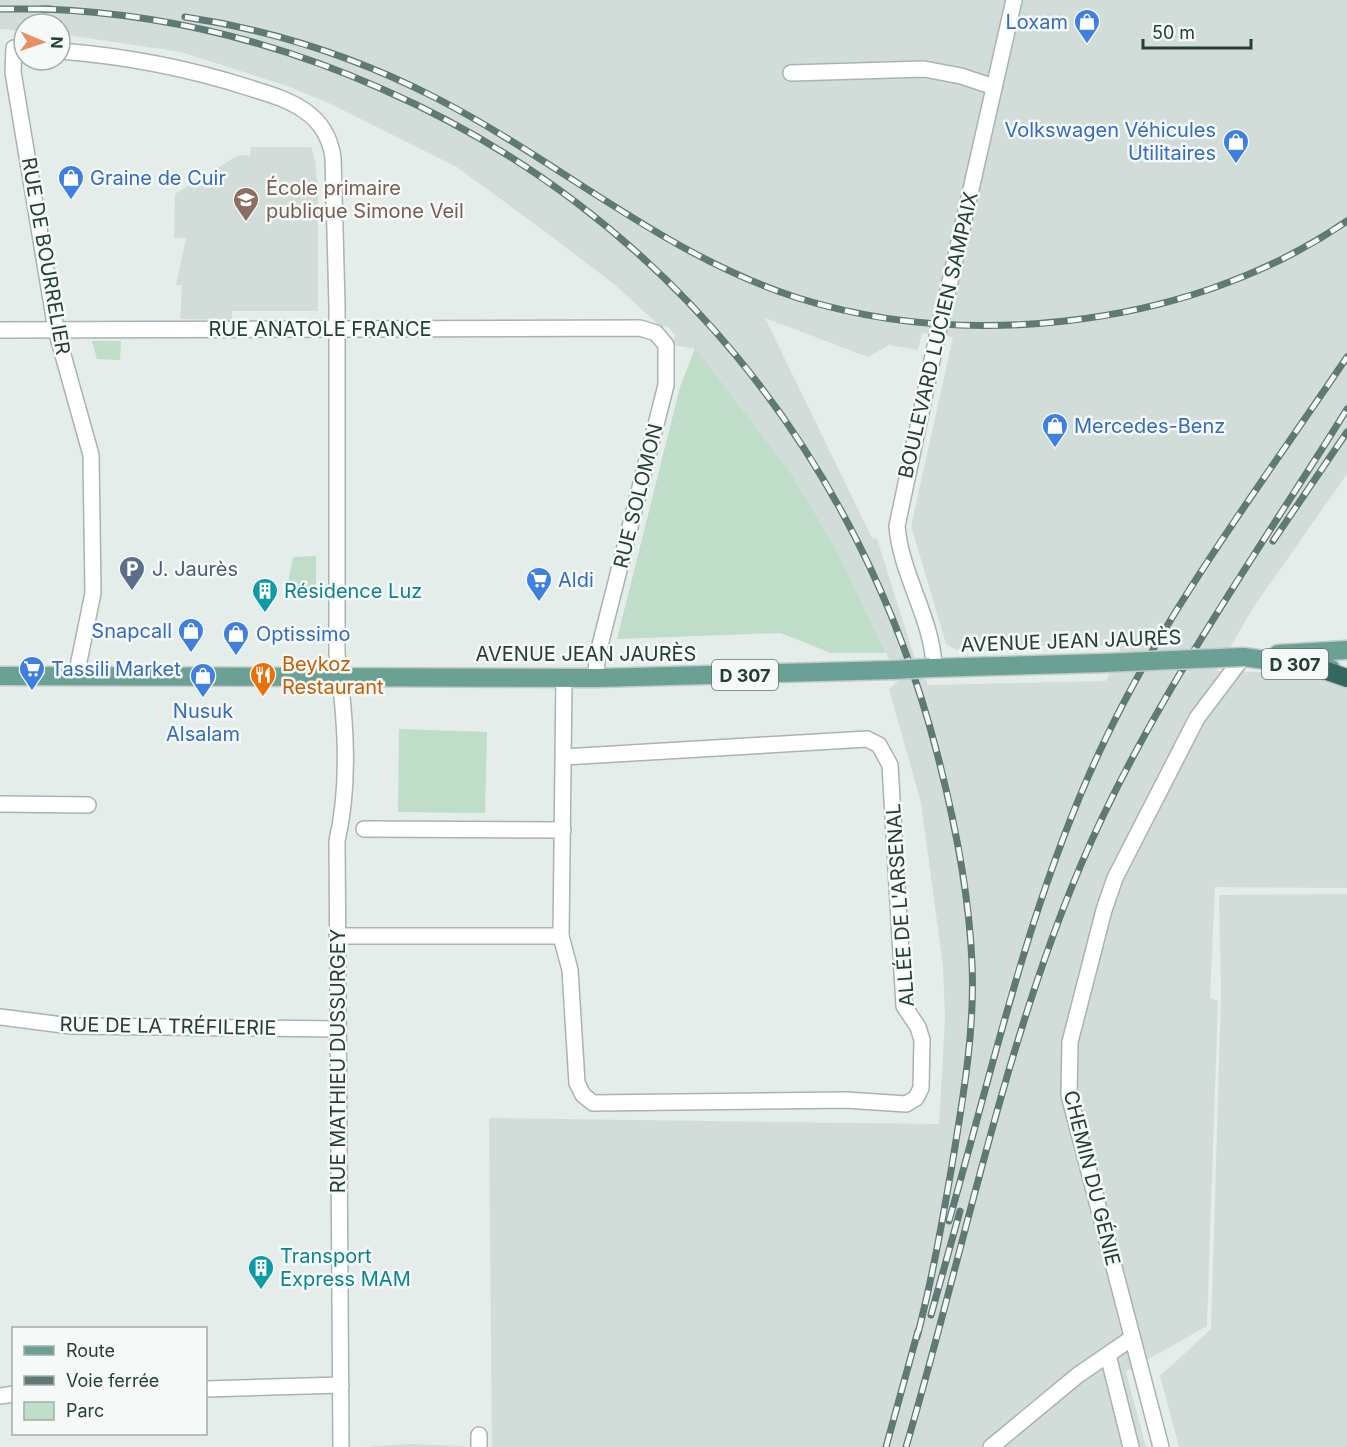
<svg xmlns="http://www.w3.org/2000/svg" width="1347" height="1447" viewBox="0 0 1347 1447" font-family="Inter,sans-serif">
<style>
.built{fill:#d2ddd9;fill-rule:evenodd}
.green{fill:#bfddc9}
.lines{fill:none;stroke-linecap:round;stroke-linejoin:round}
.street-casing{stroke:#a7b5b1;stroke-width:18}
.primary-casing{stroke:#c2c9c7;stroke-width:21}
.highway-casing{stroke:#c2c9c7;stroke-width:21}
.street{stroke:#fff;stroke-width:15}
.primary{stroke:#6ba095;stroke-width:18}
.highway{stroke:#326860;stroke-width:18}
.rail-casing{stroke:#5f7974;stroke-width:7}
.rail{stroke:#f5f9f7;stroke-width:4.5;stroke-dasharray:14;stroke-linecap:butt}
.street-bridge-casing{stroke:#a7b5b1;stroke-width:18;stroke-linecap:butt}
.primary-bridge-casing{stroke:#c2c9c7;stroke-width:21;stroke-linecap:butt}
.street-bridge{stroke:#fff;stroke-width:15}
.primary-bridge{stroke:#6ba095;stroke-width:18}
.labels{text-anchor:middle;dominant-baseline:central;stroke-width:5;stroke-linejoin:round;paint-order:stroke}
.shield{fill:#f5f9f7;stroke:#637671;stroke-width:1.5}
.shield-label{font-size:18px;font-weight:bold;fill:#243e38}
.shop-label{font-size:20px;fill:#366cbe;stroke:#f5f9f7;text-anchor:start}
.education-label{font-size:20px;fill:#785e54;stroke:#f5f9f7;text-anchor:start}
.street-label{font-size:20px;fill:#243e38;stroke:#f5f9f7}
.service-label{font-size:20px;fill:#4e5e75;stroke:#f5f9f7;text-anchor:start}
.culture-label{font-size:20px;fill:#0d838f;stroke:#f5f9f7;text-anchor:start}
.food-label{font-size:20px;fill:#c56008;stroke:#f5f9f7;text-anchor:start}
</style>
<rect width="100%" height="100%" fill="#e4edea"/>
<g class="built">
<path d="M0 0H1347V474L1255 605 1216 671 1309 673 1347 686V888L1215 887 1210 998 1218 1001 1207 1326 1126 1372 1146 1447H492L489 1118 939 1124 945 1020 943 966 921 803 889 689 901 678 895 661H890L836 549 792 475 695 349 673 345 675 335 667 326 661 327 615 285 551 236 457 167 331 104 287 86 181 52 60 34V24H24V31L0 29ZM765 318 868 357 889 345 918 350 922 333 953 337 911 526 946 644 956 650 994 646 1120 645V652L1106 681 928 685 925 678H921L877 539 872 538Z"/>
<path d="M251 147H311L315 160 318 190V311H232V320L180 319 182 285H176L186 238H174L175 194 239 155 250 156Z"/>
<path d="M1347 894V1447H1179L1160 1376 1211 1329 1221 996 1219 895Z"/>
<path d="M408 1444 464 1446V1447H365Z"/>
</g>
<g class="green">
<path d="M92 341H121L120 360 97 359Z"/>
<path d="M695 348 792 475 836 549 886 653H831L781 633 617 639 680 387Z"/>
<path d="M316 556V594H286L293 557Z"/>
<path d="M399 729 487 732 485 813 398 812Z"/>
</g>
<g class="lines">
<defs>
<g id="street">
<path d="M14 48 13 72 56 330 91 455 93 593 76 676"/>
<path d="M60 51C125 56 188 68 250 88 269 94 288 99 305 111 321 122 330 138 333 157L337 305V654C345 714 351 780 337 841L341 1447"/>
<path d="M791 73 924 69 961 76 994 87"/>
<path d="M944 308 1014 0"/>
<path d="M0 330 640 328 656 333 666 345V385L597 657 596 678"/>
<path d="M934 668C933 619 901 576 897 526L938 332"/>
<path d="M0 804 88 805"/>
<path d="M364 829 563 830"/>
<path d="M337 936H561L570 970 577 1083 583 1095 593 1103 846 1100 906 1104 916 1098 921 1088 922 1040 918 1027 904 1006 890 765 879 745 867 739 564 757"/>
<path d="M561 936 564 678"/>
<path d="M0 1017 71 1026 337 1029"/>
<path d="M1108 1355 1131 1447"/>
<path d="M206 1389 341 1385"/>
<path d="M0 1396 14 1394"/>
<path d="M479 1435V1447"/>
<path d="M991 1447 1078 1375 1132 1338"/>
<path d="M1161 1447 1069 1095 1070 1042 1104 910 1115 878 1197 718 1243 657"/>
</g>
<g id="primary">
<path d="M1278 654 1347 650"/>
<path d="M1243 657 1331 669"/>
<path d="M930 668 1103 663"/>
<path d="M0 676 596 678 893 670"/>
</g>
<path id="highway" d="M1315 667 1347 678"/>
</defs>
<use href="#street" class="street-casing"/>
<use href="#primary" class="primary-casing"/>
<use href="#highway" class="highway-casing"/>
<use href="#street" class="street"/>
<use href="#primary" class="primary"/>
<use href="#highway" class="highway"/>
<defs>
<g id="rail">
<path d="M0 9H51"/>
<path d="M42 9C161 13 274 41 382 89 664 212 860 457 937 753 955 822 969 892 972 963 975 1031 963 1098 952 1165 942 1223 932 1280 917 1337"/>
<path d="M185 17C272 30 358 58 436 98 559 161 664 255 798 298 885 325 976 331 1065 321 1165 310 1264 278 1347 221"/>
<path d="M1273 541 1347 432"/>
<path d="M949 1221C995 1060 1032 892 1105 740 1170 604 1263 482 1347 357"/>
<path d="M931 1315 960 1211"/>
<path d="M886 1447 918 1331"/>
<path d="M906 1447C963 1255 1002 1052 1080 867 1149 704 1254 559 1347 409"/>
</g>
</defs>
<use href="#rail" class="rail-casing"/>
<use href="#rail" class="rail"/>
<defs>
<path id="street-bridge" d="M938 332 944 308"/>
<g id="primary-bridge">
<path d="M1103 663 1243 657"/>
<path d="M893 670 930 668"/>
</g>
</defs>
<use href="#street-bridge" class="street-bridge-casing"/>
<use href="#primary-bridge" class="primary-bridge-casing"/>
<use href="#street-bridge" class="street-bridge"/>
<use href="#primary-bridge" class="primary-bridge"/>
</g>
<defs>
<symbol id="shop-pin" viewBox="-11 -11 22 30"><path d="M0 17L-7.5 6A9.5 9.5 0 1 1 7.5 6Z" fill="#3f7fe0" stroke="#f5f9f7"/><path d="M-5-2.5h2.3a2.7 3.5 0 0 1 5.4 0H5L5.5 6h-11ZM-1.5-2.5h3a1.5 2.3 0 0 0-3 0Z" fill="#fff"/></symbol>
<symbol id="school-pin" viewBox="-11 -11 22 30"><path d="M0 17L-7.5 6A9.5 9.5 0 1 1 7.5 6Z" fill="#8d6e63" stroke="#f5f9f7"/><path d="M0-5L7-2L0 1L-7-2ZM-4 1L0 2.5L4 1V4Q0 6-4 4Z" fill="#fff"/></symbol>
<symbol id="parking-pin" viewBox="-11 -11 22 30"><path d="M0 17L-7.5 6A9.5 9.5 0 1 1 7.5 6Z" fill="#5c6f8a" stroke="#f5f9f7"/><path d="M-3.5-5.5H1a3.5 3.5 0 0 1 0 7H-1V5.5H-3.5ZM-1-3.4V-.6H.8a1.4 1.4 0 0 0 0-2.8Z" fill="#fff"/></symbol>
<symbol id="supermarket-pin" viewBox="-11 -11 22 30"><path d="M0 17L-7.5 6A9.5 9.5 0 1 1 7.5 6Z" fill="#3f7fe0" stroke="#f5f9f7"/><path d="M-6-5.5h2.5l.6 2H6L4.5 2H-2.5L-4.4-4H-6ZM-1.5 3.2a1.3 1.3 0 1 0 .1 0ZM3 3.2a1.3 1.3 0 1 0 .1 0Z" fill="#fff"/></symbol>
<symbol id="building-pin" viewBox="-11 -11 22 30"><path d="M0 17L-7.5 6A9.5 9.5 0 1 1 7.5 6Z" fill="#0f9aa8" stroke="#f5f9f7"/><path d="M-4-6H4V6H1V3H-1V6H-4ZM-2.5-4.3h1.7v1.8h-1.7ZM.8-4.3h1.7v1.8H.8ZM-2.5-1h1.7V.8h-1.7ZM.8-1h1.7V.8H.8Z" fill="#fff"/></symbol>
<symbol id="restaurant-pin" viewBox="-11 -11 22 30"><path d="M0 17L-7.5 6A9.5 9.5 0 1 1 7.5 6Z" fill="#e8710a" stroke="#f5f9f7"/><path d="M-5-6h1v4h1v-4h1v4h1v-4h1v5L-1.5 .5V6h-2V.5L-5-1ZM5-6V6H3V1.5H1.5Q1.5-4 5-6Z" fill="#fff"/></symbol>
</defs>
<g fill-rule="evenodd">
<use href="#shop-pin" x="1072" y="7" width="30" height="40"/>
<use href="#shop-pin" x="1221" y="127" width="30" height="40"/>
<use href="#shop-pin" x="56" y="163" width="30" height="40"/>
<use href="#school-pin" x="231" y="185" width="30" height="40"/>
<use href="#shop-pin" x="1040" y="411" width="30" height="40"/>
<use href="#parking-pin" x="117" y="554" width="30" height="40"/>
<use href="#supermarket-pin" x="524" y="565" width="30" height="40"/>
<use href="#building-pin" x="250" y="576" width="30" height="40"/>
<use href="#shop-pin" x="176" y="616" width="30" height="40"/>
<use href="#shop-pin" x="221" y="619" width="30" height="40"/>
<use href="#supermarket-pin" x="17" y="654" width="30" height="40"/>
<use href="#restaurant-pin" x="248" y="660" width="30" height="40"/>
<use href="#shop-pin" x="188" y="661" width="30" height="40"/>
<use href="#building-pin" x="246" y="1253" width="30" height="40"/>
</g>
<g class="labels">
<g class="shield">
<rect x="1262" y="649" width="66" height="30" rx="4.5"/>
<rect x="712" y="660" width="66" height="30" rx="4.5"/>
</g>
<g class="shield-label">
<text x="1295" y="664">D 307</text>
<text x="745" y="675">D 307</text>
</g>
<g class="shop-label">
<text x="1068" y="22" text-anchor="end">Loxam</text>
<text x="1216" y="130" text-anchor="end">Volkswagen Véhicules<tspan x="1216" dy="23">Utilitaires</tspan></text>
<text x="90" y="178">Graine de Cuir</text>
<text x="1074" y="426">Mercedes-Benz</text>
<text x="558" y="580">Aldi</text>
<text x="172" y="631" text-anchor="end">Snapcall</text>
<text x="256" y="634">Optissimo</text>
<text x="51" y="669">Tassili Market</text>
<text x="203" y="711" text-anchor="middle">Nusuk<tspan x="203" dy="23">Alsalam</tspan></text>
</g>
<g class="education-label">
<text x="266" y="188">École primaire<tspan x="266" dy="23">publique Simone Veil</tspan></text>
</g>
<g class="street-label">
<text transform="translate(46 256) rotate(80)">RUE DE BOURRELIER</text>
<text x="320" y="329">RUE ANATOLE FRANCE</text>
<text transform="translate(938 335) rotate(-77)">BOULEVARD LUCIEN SAMPAIX</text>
<text transform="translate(638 496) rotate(-76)">RUE SOLOMON</text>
<text transform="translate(1071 641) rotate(-2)">AVENUE JEAN JAURÈS</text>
<text x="586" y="654">AVENUE JEAN JAURÈS</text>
<text transform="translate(900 905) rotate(-94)">ALLÉE DE L'ARSENAL</text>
<text transform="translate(168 1026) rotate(1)">RUE DE LA TRÉFILERIE</text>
<text transform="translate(338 1061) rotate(-90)">RUE MATHIEU DUSSURGEY</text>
<text transform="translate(1092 1178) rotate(76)">CHEMIN DU GÉNIE</text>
</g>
<g class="service-label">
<text x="152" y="569">J. Jaurès</text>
</g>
<g class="culture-label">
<text x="284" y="591">Résidence Luz</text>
<text x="280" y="1256">Transport<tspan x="280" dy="23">Express MAM</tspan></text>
</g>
<g class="food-label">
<text x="282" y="664">Beykoz<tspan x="282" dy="23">Restaurant</tspan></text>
</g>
</g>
<rect x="12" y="1327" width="195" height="108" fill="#f5f9f7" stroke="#a1aeab" stroke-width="1.5"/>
<rect x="24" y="1346" width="30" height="9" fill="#6ba095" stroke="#a1aeab" stroke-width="1.5"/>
<text x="66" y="1357" font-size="18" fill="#243e38">Route</text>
<rect x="24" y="1376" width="30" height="9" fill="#5f7974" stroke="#a1aeab" stroke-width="1.5"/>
<text x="66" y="1387" font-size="18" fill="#243e38">Voie ferrée</text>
<rect x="24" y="1402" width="30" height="18" fill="#bfddc9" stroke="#a1aeab" stroke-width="1.5"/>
<text x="66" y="1417" font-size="18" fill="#243e38">Parc</text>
<g transform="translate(42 42) rotate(92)"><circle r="28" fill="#f5f9f7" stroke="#a1aeab" stroke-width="1.5"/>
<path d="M0-4.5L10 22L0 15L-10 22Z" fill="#ea8e65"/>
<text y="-9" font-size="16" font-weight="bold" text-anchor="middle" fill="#243e38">N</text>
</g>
<path d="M1143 39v9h108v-9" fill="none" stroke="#243e38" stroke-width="3"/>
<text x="1152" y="39" font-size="18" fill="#243e38" stroke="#f5f9f7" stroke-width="4.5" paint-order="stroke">50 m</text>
</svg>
